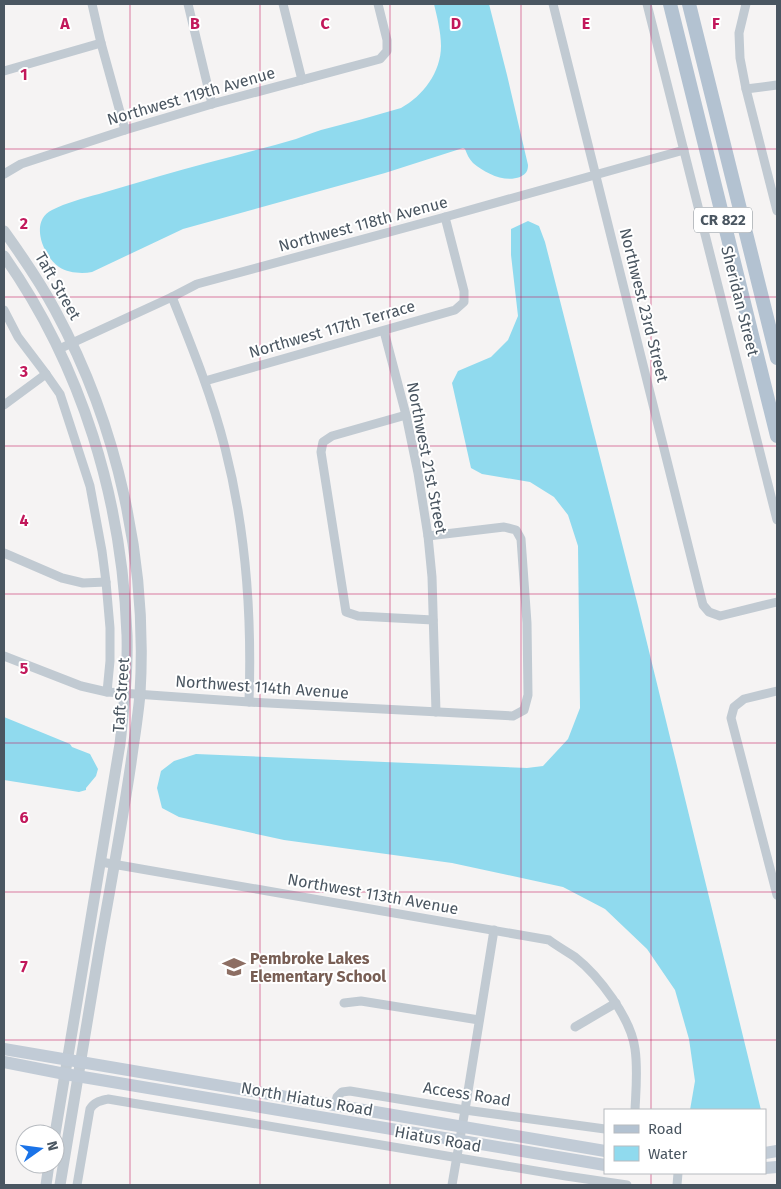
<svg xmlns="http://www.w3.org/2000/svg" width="781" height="1189" viewBox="0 0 781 1189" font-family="'Fira Sans',sans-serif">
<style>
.water{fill:#90daee}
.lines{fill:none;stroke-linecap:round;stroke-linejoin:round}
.minor{stroke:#c1cad2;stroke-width:9}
.tertiary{stroke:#c1cad2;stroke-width:11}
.secondary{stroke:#c1cbd6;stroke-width:12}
.primary{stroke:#b3c2d1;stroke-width:14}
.grid{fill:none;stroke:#c2185b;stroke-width:1;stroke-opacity:0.55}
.labels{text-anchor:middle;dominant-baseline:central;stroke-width:4;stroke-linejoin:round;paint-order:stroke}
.shield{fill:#fff;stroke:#808990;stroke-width:1}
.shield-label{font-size:15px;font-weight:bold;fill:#4a5661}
.street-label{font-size:16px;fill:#4a5661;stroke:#fff}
.education-label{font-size:16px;font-weight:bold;fill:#785e54;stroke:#fff;text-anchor:start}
.grid-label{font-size:16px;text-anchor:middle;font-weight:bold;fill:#c2185b;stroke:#fff;stroke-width:4;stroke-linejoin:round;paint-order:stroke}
</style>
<rect width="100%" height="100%" fill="#f5f3f3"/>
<g class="water">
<path d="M434 4H489L507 75 528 165C528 171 526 174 520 177 504 183 485 173 473 163 469 159 467 154 465 149L463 148 385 173 183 229 92 272C82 274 68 273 59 267 43 256 29 221 52 210 66 203 83 198 99 194 119 188 140 182 160 176 205 163 251 152 296 139 304 136 312 133 321 130 348 123 374 116 401 108 423 96 441 72 441 46 441 32 437 17 434 4Z"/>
<path d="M528 221 539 226 545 242 638 606 761 1110H690L695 1081 689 1039 675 990 647 949 605 909 563 887 452 863 284 840 179 817 162 808 157 788 161 771 174 761 196 754 527 768 543 766 568 739 580 708 578 546 568 515 554 497 530 482 482 474 471 468 452 383 458 371 491 357 508 340 518 316 511 255V229Z"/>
<path d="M4 717 70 744 72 747 90 754 98 769 96 776 86 788V790L79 792 4 780Z"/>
</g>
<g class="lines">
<g class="minor">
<path d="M92 4 101 43 125 130"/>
<path d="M188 4 212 104"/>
<path d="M283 4 302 80"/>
<path d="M553 4 703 605 709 612 720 616 777 602"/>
<path d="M647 4 777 520"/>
<path d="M746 4 739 33 740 58 746 89 777 211"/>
<path d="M4 71 101 43"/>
<path d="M746 89 777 85"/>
<path d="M4 174 21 164 125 130 212 104 380 59 387 51V40L378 4"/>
<path d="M172 297C192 347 212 396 225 448 246 530 252 617 249 702"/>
<path d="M4 310 18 337 46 374 60 394 90 486 102 551 106 582 110 628V661L107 692"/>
<path d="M384 331 406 415 418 473 428 536 432 577 436 712"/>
<path d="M59 349 172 297 197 284 445 217 684 150"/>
<path d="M205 381 455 310 464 302V291L445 217"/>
<path d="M4 405 46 374"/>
<path d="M406 415 332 436 323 442 321 452 346 612 358 616 433 620"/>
<path d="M4 553 62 578 83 583 106 582"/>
<path d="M4 656 81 686 107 692 249 702 513 716 524 710 528 695 527 623 521 539 516 530 504 527 428 536"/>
<path d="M777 691 744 699 734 707 731 718 777 895"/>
<path d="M101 862 549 940C557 946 566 951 575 957 599 976 631 1018 635 1049 638 1069 636 1089 635 1110"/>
<path d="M344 1003 361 1001 479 1020"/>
<path d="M575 1027 616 1003"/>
<path d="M335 1106 337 1097 342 1092 350 1091 465 1110 605 1129"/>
<path d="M77 1185 90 1109C94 1102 100 1101 108 1099L566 1176 627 1185"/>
<path d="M452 1185 465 1110 494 930"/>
<path d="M677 1185 678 1173"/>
</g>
<g class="tertiary">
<path d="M4 231C22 256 40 282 55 310 118 426 148 562 140 694 138 717 134 740 131 763 122 824 111 884 100 945 87 1025 73 1105 60 1185"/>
<path d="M4 256C82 367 122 498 127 635 128 671 124 708 120 744L55 1134"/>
<path d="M46 1185 49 1164"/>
</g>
<g class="secondary">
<path d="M4 1049 605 1151"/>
<path d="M4 1062 65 1074 605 1165"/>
<path d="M765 1153 777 1151"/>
<path d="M765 1168 777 1167"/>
</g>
<g class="primary">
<path d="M670 4 777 436"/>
<path d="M689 4 777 358"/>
</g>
</g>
<path class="grid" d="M130 4V1185M260 4V1185M390 4V1185M521 4V1185M651 4V1110M4 149H777M4 297H777M4 446H777M4 594H777M4 743H777M4 892H777M4 1040H777M651 1173V1185"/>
<defs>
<symbol id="school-bare" viewBox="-9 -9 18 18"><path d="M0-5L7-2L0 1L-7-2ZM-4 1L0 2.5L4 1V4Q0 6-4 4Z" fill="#8d6e63" stroke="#fff" stroke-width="2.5" paint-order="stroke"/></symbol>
</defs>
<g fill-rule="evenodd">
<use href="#school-bare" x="218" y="951" width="32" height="32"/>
</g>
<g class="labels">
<rect class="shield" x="694" y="207.5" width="58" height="25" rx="4"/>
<g class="shield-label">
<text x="723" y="220">CR 822</text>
</g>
<g class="street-label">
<text transform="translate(191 96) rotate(-16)">Northwest 119th Avenue</text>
<text transform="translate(363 224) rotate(-15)">Northwest 118th Avenue</text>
<text transform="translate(58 286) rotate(60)">Taft Street</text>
<text transform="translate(740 301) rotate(76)">Sheridan Street</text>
<text transform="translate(644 305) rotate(76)">Northwest 23rd Street</text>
<text transform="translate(332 329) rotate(-16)">Northwest 117th Terrace</text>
<text transform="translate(427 458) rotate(79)">Northwest 21st Street</text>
<text transform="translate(262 687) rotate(4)">Northwest 114th Avenue</text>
<text transform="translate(121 695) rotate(-86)">Taft Street</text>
<text transform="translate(373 894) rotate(10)">Northwest 113th Avenue</text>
<text transform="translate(467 1094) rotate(9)">Access Road</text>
<text transform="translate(307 1099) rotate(10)">North Hiatus Road</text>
<text transform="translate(438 1139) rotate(10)">Hiatus Road</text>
</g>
<g class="education-label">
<text x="250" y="958">Pembroke Lakes<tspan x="250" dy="18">Elementary School</tspan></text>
</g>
</g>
<g class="grid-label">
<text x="65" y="29">A</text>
<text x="195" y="29">B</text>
<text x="325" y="29">C</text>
<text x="456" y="29">D</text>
<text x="586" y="29">E</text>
<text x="716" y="29">F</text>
<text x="24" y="80">1</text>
<text x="24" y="229">2</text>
<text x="24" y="377">3</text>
<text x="24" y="526">4</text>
<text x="24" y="674">5</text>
<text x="24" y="823">6</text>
<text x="24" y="972">7</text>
</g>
<rect width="781" height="1189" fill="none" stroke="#4a5661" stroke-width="10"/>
<rect x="604" y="1109" width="162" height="65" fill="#ffffff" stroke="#b7bbc0"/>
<rect x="614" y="1125" width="25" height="8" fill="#b3c2d1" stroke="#b7bbc0"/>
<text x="648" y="1134" font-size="15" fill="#4a5661">Road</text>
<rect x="614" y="1146" width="25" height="15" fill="#90daee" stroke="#b7bbc0"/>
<text x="648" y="1159" font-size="15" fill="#4a5661">Water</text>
<g transform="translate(40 1149) rotate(76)"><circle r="24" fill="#ffffff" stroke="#b7bbc0"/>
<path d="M0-4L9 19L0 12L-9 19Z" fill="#1a73e8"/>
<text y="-8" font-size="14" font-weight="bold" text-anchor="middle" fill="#4a5661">N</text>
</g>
</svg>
